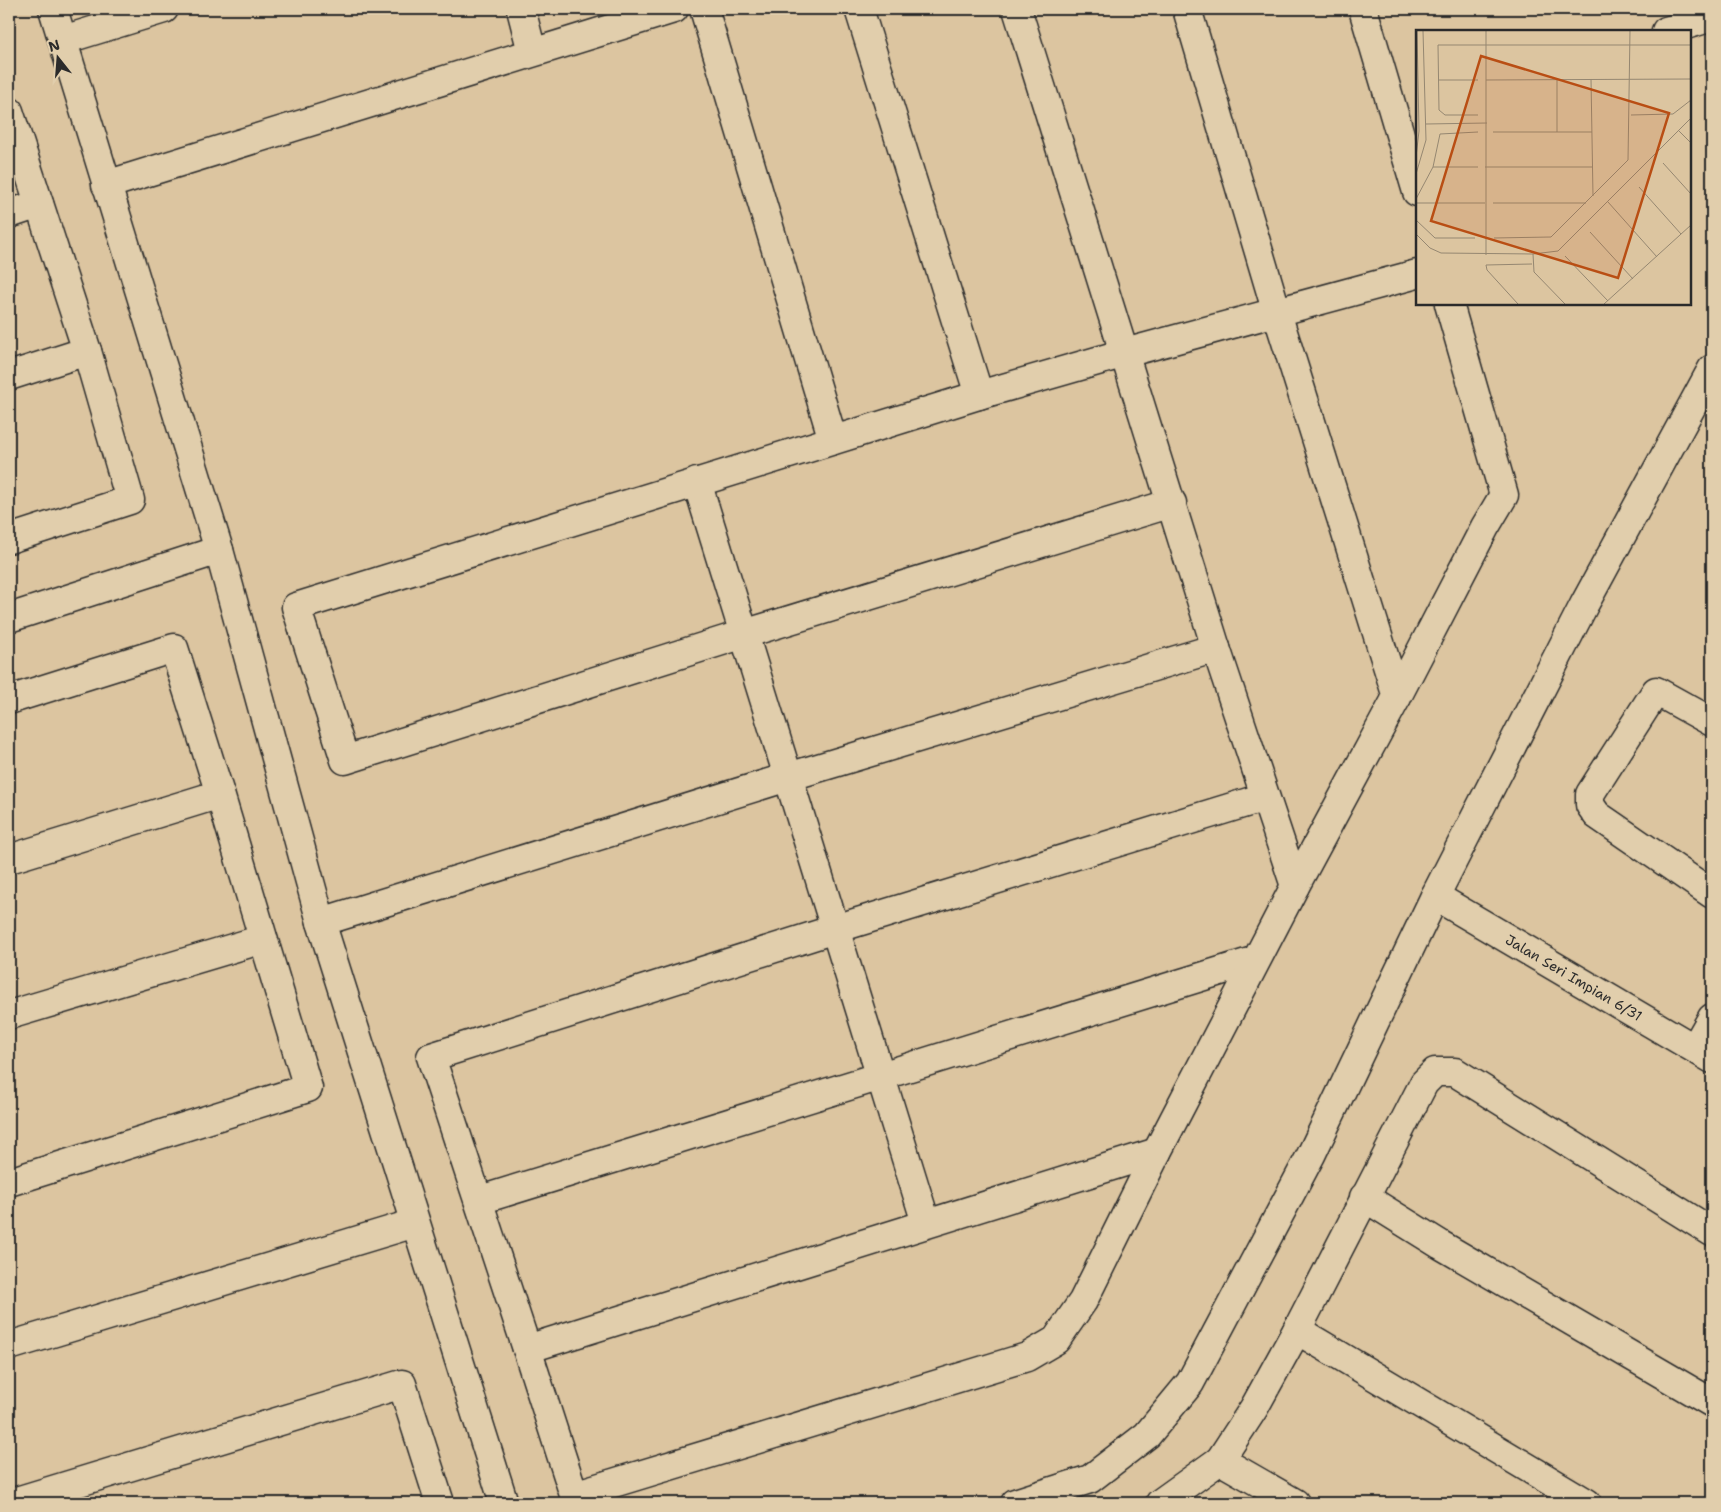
<svg xmlns="http://www.w3.org/2000/svg" width="1721" height="1512" viewBox="0 0 1721 1512" font-family="'Shantell Sans',sans-serif">
<style>
.lines{fill:none;stroke-linecap:round;stroke-linejoin:round}
.minor-casing{stroke:#2b2b2b;stroke-width:31}
.minor{stroke:#e1ceac;stroke-width:28}
.labels{text-anchor:middle;dominant-baseline:central;stroke-width:4.5;stroke-linejoin:round;paint-order:stroke}
.street-label{font-size:14px;fill:#2b2b2b;stroke:#e1ceac}
.inset-road{fill:none;stroke:#958771;stroke-width:1}
.view{fill:#b94e14;fill-opacity:0.15;stroke:#b94e14;stroke-width:2.5}
.inset-edge{fill:none;stroke:#2b2b2b;stroke-width:2.5}
</style>
<rect width="100%" height="100%" fill="#dcc5a0"/>
<filter id="ink" filterUnits="userSpaceOnUse"><feTurbulence type="fractalNoise" baseFrequency=".02" numOctaves="2"/><feDisplacementMap in="SourceGraphic" scale="10" xChannelSelector="R" yChannelSelector="G"/><feConvolveMatrix kernelMatrix="1 2 1 2 8 2 1 2 1" color-interpolation-filters="sRGB"/></filter>
<g filter="url(#ink)">
<g class="lines">
<defs>
<g id="minor">
<path d="M53 9 219 550 321 922 504 1503"/>
<path d="M521 9 532 52"/>
<path d="M704 9 833 440"/>
<path d="M859 9 979 395"/>
<path d="M1017 9 1216 648 1295 886"/>
<path d="M1187 9 1277 313 1397 697"/>
<path d="M1363 9 1417 192"/>
<path d="M1666 31 1712 17"/>
<path d="M63 40 164 9"/>
<path d="M9 111 87 351 9 376"/>
<path d="M106 185 674 9"/>
<path d="M9 214 39 204"/>
<path d="M697 482 926 1223"/>
<path d="M1172 503 744 634 345 760 296 607 979 395 1125 353 1417 274"/>
<path d="M9 539 130 500 87 351"/>
<path d="M9 618 219 550"/>
<path d="M9 700 174 648 220 794 9 859"/>
<path d="M1712 722 1656 691 1590 794V805L1597 815 1712 894"/>
<path id="s1" d="M1435 896 1712 1059"/>
<path d="M321 922 788 777 1216 648"/>
<path d="M9 1015 263 939"/>
<path d="M1695 1048 1712 1018"/>
<path d="M1157 1152 527 1349 431 1057 835 929 1265 797"/>
<path d="M9 1182 308 1088 220 794"/>
<path d="M1364 1197 1441 1245 1712 1403"/>
<path d="M480 1200 1256 960"/>
<path d="M1297 1330 1587 1503"/>
<path d="M9 1346 415 1223"/>
<path d="M527 1349 574 1495 1027 1357 1056 1340 1083 1301 1157 1152 1295 886 1397 697 1485 527 1504 495 1449 304"/>
<path d="M1220 1460 1295 1503"/>
<path d="M10 1503 402 1384 440 1503"/>
<path d="M1015 1503 1090 1479 1147 1435 1190 1383 1311 1155 1435 896 1584 605 1712 369"/>
<path d="M1160 1503 1220 1460 1254 1408 1297 1330 1424 1083 1435 1072H1455L1712 1232"/>
</g>
</defs>
<use href="#minor" class="minor-casing"/>
<use href="#minor" class="minor"/>
</g>
</g>
<g class="labels">
<g class="street-label">
<text stroke="none"><textPath href="#s1" startOffset="161">Jalan Seri Impian 6/31</textPath></text>
</g>
</g>
<g transform="translate(1416 30)">
<rect width="275" height="275" fill="#dcc5a0"/>
<path class="inset-road" d="M175 49 177 166M22 50H62M70 50 275 49M62 85H29L23 80 22 15H275M215 85 257 84 275 70M10 94 71 93M263 101 275 113M77 102H176M141 102V50M0 127 3 101 1 1M247 133 275 164M17 137H62M69 137H176M0 144 10 110 7 1M223 157 265 204M0 169 17 137 24 104 62 102M192 172 241 227M0 173H69M77 173H170M0 190 19 208H59M174 202 217 249M0 204 14 218 25 223 117 224 142 221 275 88M78 208 135 207 212 130 214 1M117 224 118 242 149 274M70 225V1M149 226 192 271M102 274 71 240 70 235 116 234M188 274 275 195"/>
<path class="view" d="M65 26 253 83 202 248 15 191Z"/>
<rect width="275" height="275" class="inset-edge"/>
</g>
<rect width="1721" height="1512" fill="none" stroke="#e1ceac" stroke-width="30"/>
<rect x="15" y="15" width="1691" height="1482" fill="none" stroke="#2b2b2b" stroke-width="2" filter="url(#ink)"/>
<g transform="translate(58 58) rotate(343)" stroke="#e1ceac" stroke-width="4" paint-order="stroke">
<path d="M0-4L9 19L0 12L-9 19Z" fill="#2b2b2b"/>
<text y="-8" font-size="14" font-weight="bold" text-anchor="middle" fill="#2b2b2b">N</text>
</g>
</svg>
